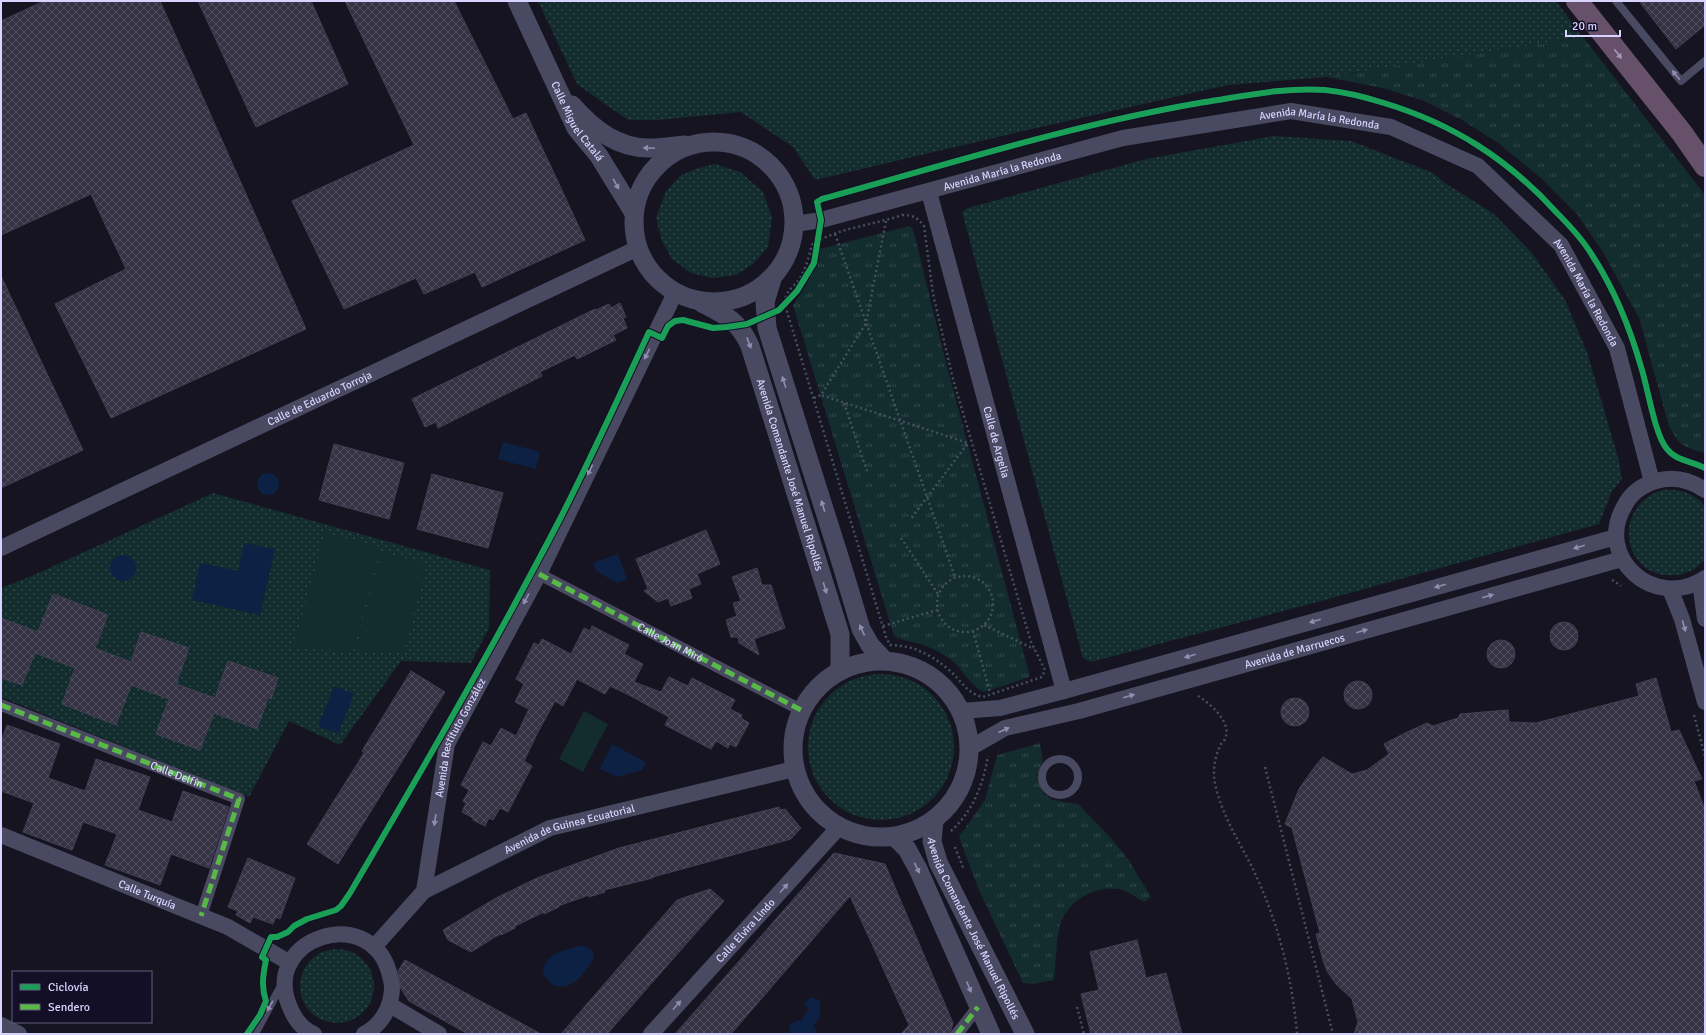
<svg xmlns="http://www.w3.org/2000/svg" width="1706" height="1035" viewBox="0 0 1706 1035" font-family="Signika,sans-serif">
<style>
.grass{fill:url(#grass-dots)}
.park{fill:url(#park-tufts)}
.pitch{fill:#132c2d}
.water{fill:#0d2144}
.building{fill:url(#building-cross-hatch);stroke:#433f54}
.lines{fill:none;stroke-linecap:round;stroke-linejoin:round}
.path{stroke:#44505f;stroke-width:2.5;stroke-dasharray:2 3;stroke-linecap:butt}
.service{stroke:#4a4962;stroke-width:8}
.pedestrian{stroke:#4a4962;stroke-width:12}
.minor{stroke:#4a4962;stroke-width:16}
.tertiary{stroke:#4a4962;stroke-width:19}
.motorway{stroke:#67516a;stroke-width:22}
.quiet{stroke:#58b947;stroke-width:5;stroke-dasharray:10 5;stroke-linecap:butt}
.cycleway-casing{stroke:#130f26;stroke-width:8}
.cycleway{stroke:#1a9f57;stroke-width:6}
.oneway{fill:#a699bc}
.oneway2{fill:#928eb0}
.labels{text-anchor:middle;dominant-baseline:central;stroke-width:4;stroke-linejoin:round;paint-order:stroke}
.street-label{font-size:11px;fill:#d9d4ff;stroke:#130f26}
</style>
<defs>
<pattern id="grass-dots" width="8" height="8" patternUnits="userSpaceOnUse"><rect width="8" height="8" fill="#132c2d"/><path d="M2 2h.1M6 6h.1" fill="none" stroke="#354a4c" stroke-width="1.8" stroke-linecap="round"/></pattern>
<pattern id="park-tufts" width="24" height="20" patternUnits="userSpaceOnUse"><rect width="24" height="20" fill="#132c2d"/><path d="M3 7l-1-3M5 7V3M7 7l1-3M15 17l-1-3M17 17v-4M19 17l1-3" fill="none" stroke="#354a4c"/></pattern>
<pattern id="building-cross-hatch" width="8" height="8" patternUnits="userSpaceOnUse"><rect width="8" height="8" fill="#343243"/><path d="M0 0l8 8M0 8l8-8" fill="none" stroke="#514f5f"/></pattern>
</defs>
<rect width="100%" height="100%" fill="#161421"/>
<g class="grass">
<path d="M538 1H1556L1583 37 1326 77 1228 85 1023 131 815 180 793 147 741 112 658 120H628L577 84Z"/>
<path d="M1274 136 1351 141 1433 173 1445 183 1494 214 1532 253 1565 300 1587 352 1619 461 1622 479 1612 491 1599 524 1321 601 1091 662 1083 658 962 212 968 208 1146 159Z"/>
<path d="M715 164 740 172 763 192 772 217 768 247 753 264 736 275 713 278 691 273 672 259 662 241 656 218 666 191 680 176 695 169Z"/>
<path d="M1663 490C1680 489 1694 493 1705 506V559C1698 568 1688 574 1676 575 1622 581 1610 505 1663 490Z"/>
<path d="M213 493 490 570 489 628 471 663 401 661 340 745 289 721 249 797 1 697V588L34 575Z"/>
<circle cx="881" cy="747" r="73"/>
<circle cx="337" cy="986" r="37"/>
</g>
<g class="park">
<path d="M1583 37 1705 195V453C1683 447 1680 446 1669 426L1639 318 1603 252 1577 214 1542 179 1498 143 1462 120 1424 101 1383 88 1326 77Z"/>
<path d="M909 226 913 229 944 355 1030 677 984 692C971 687 963 669 951 660 943 654 934 649 924 645 914 642 903 641 894 636L793 305C805 288 816 271 820 249Z"/>
<path d="M1040 743 1043 761 1037 775 1044 794 1053 800 1078 804 1109 836 1128 859 1151 897 1144 902C1136 897 1128 891 1119 889 1094 885 1068 901 1060 925 1056 940 1056 964 1054 980L1033 984 1023 983 978 888 959 837 985 800 997 755Z"/>
</g>
<g class="pitch">
<path d="M325 533 381 547 353 652 293 648Z"/>
<path d="M381 552 427 564 404 652H355Z"/>
<path d="M584 711 608 724 583 772 559 759Z"/>
</g>
<g class="water">
<path d="M503 442 540 452 536 469 498 459Z"/>
<circle cx="268" cy="484" r="11"/>
<path d="M244 543 275 549 260 615 192 600 200 563 238 571Z"/>
<path d="M618 554 627 580 617 583 596 571 593 563Z"/>
<circle cx="123" cy="568" r="13"/>
<path d="M334 686 354 694 338 734 318 726Z"/>
<path d="M612 744 646 762 642 770 617 777 600 769Z"/>
<path d="M579 946C588 946 592 948 594 957 588 971 570 993 554 985 547 981 544 976 543 969 548 952 564 951 579 946Z"/>
<path d="M810 997 820 1000V1016L813 1027 817 1030 814 1034H790L789 1025 798 1020 801 1021 809 1008 804 1006Z"/>
</g>
<g class="building">
<path d="M44 1H160L306 329 111 418 55 304 126 269 91 194 1 235V21Z"/>
<path d="M198 1H311L348 84 256 127Z"/>
<path d="M345 1H454L513 119 526 113 585 240 482 287 475 272 424 294 416 278 344 309 292 201 414 145Z"/>
<path d="M1639 1H1705V25L1676 49Z"/>
<path d="M1 276 83 450 1 488Z"/>
<path d="M620 303 626 317 623 318 627 328 613 335 616 340 577 359 575 355 565 360 540 372 542 376 438 428 436 422 425 427 412 399 595 309 596 310 609 304 611 308Z"/>
<path d="M334 444 404 463 389 519 319 500Z"/>
<path d="M432 474 503 493 488 548 417 529Z"/>
<path d="M706 530 720 564 697 574 701 584 689 589 692 598 671 606 668 598 658 602 644 591 648 589 636 559Z"/>
<path d="M757 568 762 585H771L785 628 754 639 759 655 739 643 738 637H731L726 620 737 616 733 603 741 601 732 577Z"/>
<path d="M53 594 108 615 95 648 131 662 141 632 189 648 176 684 215 698 228 661 278 678 271 699 268 698 257 729 214 713 200 750 156 734 169 699 131 685 116 725 62 704 75 668 35 653 22 685 1 678V618L38 632Z"/>
<circle cx="1564" cy="636" r="14"/>
<path d="M592 626 629 645 624 654 643 664 634 682 661 692 669 677 688 686 692 678 735 700 730 709 742 715 741 718 749 723 736 747 730 744 728 748 716 741 711 749 665 725 669 717 629 695 610 686 605 694 577 679 563 706 555 701 538 732 524 761 532 766 508 812 500 808 493 820 489 818 485 826 473 820V818L462 812 466 803 463 801 469 790 461 785 483 742 491 746 501 728 516 736 529 709 515 702 524 684 516 679 534 643 539 645 542 639 571 654 584 628 590 631Z"/>
<circle cx="1501" cy="654" r="14"/>
<path d="M411 671 445 692 338 864 307 844 364 753 362 751Z"/>
<path d="M1656 678 1671 732 1679 730 1702 779 1694 781 1705 810V1034H1354L1358 1022 1352 999 1335 983 1327 971 1323 960 1316 934 1320 933 1292 828 1285 824 1299 789 1316 765 1323 757 1352 774 1367 770 1389 754 1384 744 1407 732 1427 723 1433 726 1458 718 1460 714 1508 710 1509 722 1536 723 1639 696 1636 684Z"/>
<circle cx="1358" cy="695" r="14"/>
<circle cx="1295" cy="712" r="14"/>
<path d="M7 725 60 744 48 778 85 791 96 759 150 777 138 810 172 822 183 791 229 807 209 868 171 854 160 885 105 865 117 834 83 822 72 850 23 832 34 803 1 791V741Z"/>
<path d="M779 807 780 810 785 809 801 828 791 839 653 877V878L604 890 605 892 589 897V895L558 906 559 907 544 914V912L515 926V928L501 935 500 934 471 952 448 940 443 930 496 898 537 878 619 848Z"/>
<path d="M834 853 885 864 953 1023 950 1034H901L909 1025 850 896 731 1034H675Z"/>
<path d="M248 858 295 878 280 919 276 917 273 924 253 917 250 923 236 915 238 911 228 907Z"/>
<path d="M710 889 724 901 607 1034H561L677 900Z"/>
<path d="M1137 940 1146 978 1166 973 1182 1034H1091L1081 994 1099 990 1090 952Z"/>
<path d="M405 960 541 1034H468L409 1001 401 989 398 971Z"/>
</g>
<g class="lines">
<g class="path">
<path d="M902 215C913 215 918 218 924 226L933 294 953 379 1031 642 1045 670 1042 677 983 697C967 694 961 680 949 670 932 655 913 645 890 645L886 637 785 305C785 289 792 290 800 278 806 268 809 256 812 245 835 228 875 225 902 215Z"/>
<path d="M886 221 866 323 821 395 968 443 910 520"/>
<path d="M835 234 955 577"/>
<path d="M814 398 821 395"/>
<path d="M844 403 867 471"/>
<path d="M901 538 938 594"/>
<circle cx="965" cy="604" r="28"/>
<path d="M1612 580 1614 581 1621 586"/>
<path d="M984 625 1034 649"/>
<path d="M883 626 937 610"/>
<path d="M973 631 990 692"/>
<path d="M1198 696C1210 703 1230 721 1226 736 1226 739 1223 742 1221 744 1214 758 1212 773 1216 788 1223 816 1238 840 1251 865 1277 918 1292 975 1297 1034"/>
<path d="M1694 715 1705 756"/>
<path d="M1265 767 1333 1034"/>
<path d="M951 831C973 811 983 785 988 756"/>
<path d="M955 847 964 870"/>
<path d="M1077 1007 1084 1034"/>
</g>
<g class="service">
<path d="M1616 1 1681 81 1705 61"/>
<circle cx="1060" cy="777" r="18"/>
<path d="M255 1034 283 982"/>
</g>
<g class="pedestrian">
<path d="M539 574 801 710"/>
<path id="s1" d="M1 705 239 799 201 916"/>
<path d="M957 1034 978 1007"/>
</g>
<g class="minor">
<path id="s2" d="M929 192 1064 691"/>
<path id="s3" d="M795 224 821 220 1123 138 1291 111 1391 127 1478 166 1561 245 1617 348 1652 482"/>
<path d="M1705 490C1690 480 1673 476 1656 481 1643 485 1631 493 1625 505 1593 557 1655 612 1705 578"/>
<path id="s4" d="M1 548 638 248"/>
<path d="M1700 582 1705 619"/>
<path d="M1670 589 1682 619 1705 702"/>
<path d="M961 711 1000 708 1064 691 1616 537"/>
<path id="s5" d="M970 748 1005 728 1079 711 1622 559"/>
<path id="s6" d="M1 835 228 927 290 963"/>
<path id="s7" d="M424 891 447 744 539 574 675 293"/>
<path id="s8" d="M374 947 424 891 550 828 794 769"/>
<path d="M390 1005 439 1034"/>
<path d="M1 1025 19 1034"/>
<path d="M314 1034C301 1029 294 1018 289 1005 262 938 369 903 389 972 390 977 392 982 392 987 392 1006 382 1025 364 1034"/>
<path id="s9" d="M651 1034 839 827"/>
</g>
<g class="tertiary">
<path id="s10" d="M517 1 576 128 599 156 634 213"/>
<path d="M572 105C593 129 618 149 651 148 662 148 674 146 685 145"/>
<circle cx="714" cy="222" r="80"/>
<path d="M772 279 765 302 767 328 843 569 861 629 870 645 885 661"/>
<path id="s11" d="M702 303C725 315 739 321 750 346L840 634V671"/>
<circle cx="881" cy="749" r="88"/>
<path id="s12" d="M934 821 932 841 938 862 1025 1034"/>
<path d="M895 837 907 849 918 869 991 1034"/>
</g>
<path class="motorway" d="M1577 1 1682 133 1705 166"/>
<g class="quiet">
<path id="s13" d="M539 574 801 710"/>
<path d="M1 705 239 799 201 916"/>
<path d="M957 1034 978 1007"/>
</g>
<defs>
<path id="cycleway" d="M247 1034 260 1015 266 1001C261 987 263 975 266 960L262 957 271 937H277L288 932 294 926 307 919 336 910 341 906 350 893C422 770 494 646 560 519 591 458 620 395 649 332L662 338 668 326 675 321 683 320 713 328 727 327 747 324 779 310 797 291 814 263 821 220 817 202 822 199C948 164 1075 124 1205 102 1244 96 1285 87 1325 90 1344 92 1365 97 1384 103 1453 124 1508 159 1557 213 1570 226 1583 240 1592 255 1615 290 1631 331 1642 370 1648 390 1655 435 1667 449 1676 461 1692 461 1705 468"/>
</defs>
<use href="#cycleway" class="cycleway-casing"/>
<use href="#cycleway" class="cycleway"/>
</g>
<defs><path id="oneway-solid" d="M-6-.8H1V-3.2L6.5 0L1 3.2V.8H-6Z"/></defs>
<use class="oneway" href="#oneway-solid" transform="translate(1618 54) rotate(52)"/>
<g class="oneway2">
<use href="#oneway-solid" transform="translate(1676 75) rotate(-129)"/>
<use href="#oneway-solid" transform="translate(649 148) rotate(-178)"/>
<use href="#oneway-solid" transform="translate(616 184) rotate(61)"/>
<use href="#oneway-solid" transform="translate(749 343) rotate(69)"/>
<use href="#oneway-solid" transform="translate(647 354) rotate(116)"/>
<use href="#oneway-solid" transform="translate(784 382) rotate(-107)"/>
<use href="#oneway-solid" transform="translate(590 470) rotate(116)"/>
<use href="#oneway-solid" transform="translate(823 506) rotate(-107)"/>
<use href="#oneway-solid" transform="translate(1579 547) rotate(164)"/>
<use href="#oneway-solid" transform="translate(1440 586) rotate(164)"/>
<use href="#oneway-solid" transform="translate(825 588) rotate(73)"/>
<use href="#oneway-solid" transform="translate(1488 596) rotate(-16)"/>
<use href="#oneway-solid" transform="translate(526 599) rotate(119)"/>
<use href="#oneway-solid" transform="translate(1315 621) rotate(164)"/>
<use href="#oneway-solid" transform="translate(1684 626) rotate(74)"/>
<use href="#oneway-solid" transform="translate(862 630) rotate(-115)"/>
<use href="#oneway-solid" transform="translate(1362 631) rotate(-16)"/>
<use href="#oneway-solid" transform="translate(1190 656) rotate(164)"/>
<use href="#oneway-solid" transform="translate(1129 696) rotate(-16)"/>
<use href="#oneway-solid" transform="translate(1004 730) rotate(-24)"/>
<use href="#oneway-solid" transform="translate(435 820) rotate(99)"/>
<use href="#oneway-solid" transform="translate(917 868) rotate(64)"/>
<use href="#oneway-solid" transform="translate(784 888) rotate(-48)"/>
<use href="#oneway-solid" transform="translate(969 987) rotate(67)"/>
<use href="#oneway-solid" transform="translate(677 1005) rotate(-48)"/>
<use href="#oneway-solid" transform="translate(270 1006) rotate(119)"/>
</g>
<g class="labels">
<g class="street-label">
<text stroke="none"><textPath href="#s3" startOffset="538">Avenida María la Redonda</textPath></text>
<text stroke="none"><textPath href="#s10" startOffset="135">Calle Miguel Catalá</textPath></text>
<text stroke="none"><textPath href="#s3" startOffset="214">Avenida María la Redonda</textPath></text>
<text stroke="none"><textPath href="#s3" startOffset="874">Avenida María la Redonda</textPath></text>
<text stroke="none"><textPath href="#s4" startOffset="352">Calle de Eduardo Torroja</textPath></text>
<text stroke="none"><textPath href="#s2" startOffset="259">Calle de Argelia</textPath></text>
<text stroke="none"><textPath href="#s11" startOffset="201">Avenida Comandante José Manuel Ripollés</textPath></text>
<text stroke="none"><textPath href="#s13" startOffset="148">Calle Joan Miró</textPath></text>
<text stroke="none"><textPath href="#s5" startOffset="340">Avenida de Marruecos</textPath></text>
<text stroke="none"><textPath href="#s7" startOffset="159">Avenida Restituto González</textPath></text>
<text stroke="none"><textPath href="#s1" startOffset="189">Calle Delfín</textPath></text>
<text stroke="none"><textPath href="#s8" startOffset="234">Avenida de Guinea Ecuatorial</textPath></text>
<text stroke="none"><textPath href="#s6" startOffset="158">Calle Turquía</textPath></text>
<text stroke="none"><textPath href="#s12" startOffset="117">Avenida Comandante José Manuel Ripollés</textPath></text>
<text stroke="none"><textPath href="#s9" startOffset="140">Calle Elvira Lindo</textPath></text>
</g>
</g>
<rect width="1706" height="1035" fill="none" stroke="#d9d4ff" stroke-width="4"/>
<rect x="12" y="971" width="140" height="52" fill="#130f26" stroke="#625e7d"/>
<rect x="20" y="984" width="20" height="6" fill="#1a9f57" stroke="#625e7d"/>
<text x="48" y="991" font-size="12" fill="#d9d4ff">Ciclovía</text>
<rect x="20" y="1004" width="20" height="6" fill="#58b947" stroke="#625e7d"/>
<text x="48" y="1011" font-size="12" fill="#d9d4ff">Sendero</text>
<path d="M1566 30v6h54v-6" fill="none" stroke="#d9d4ff" stroke-width="2"/>
<text x="1572" y="30" font-size="12" fill="#d9d4ff" stroke="#130f26" stroke-width="3" paint-order="stroke">20 m</text>
</svg>
